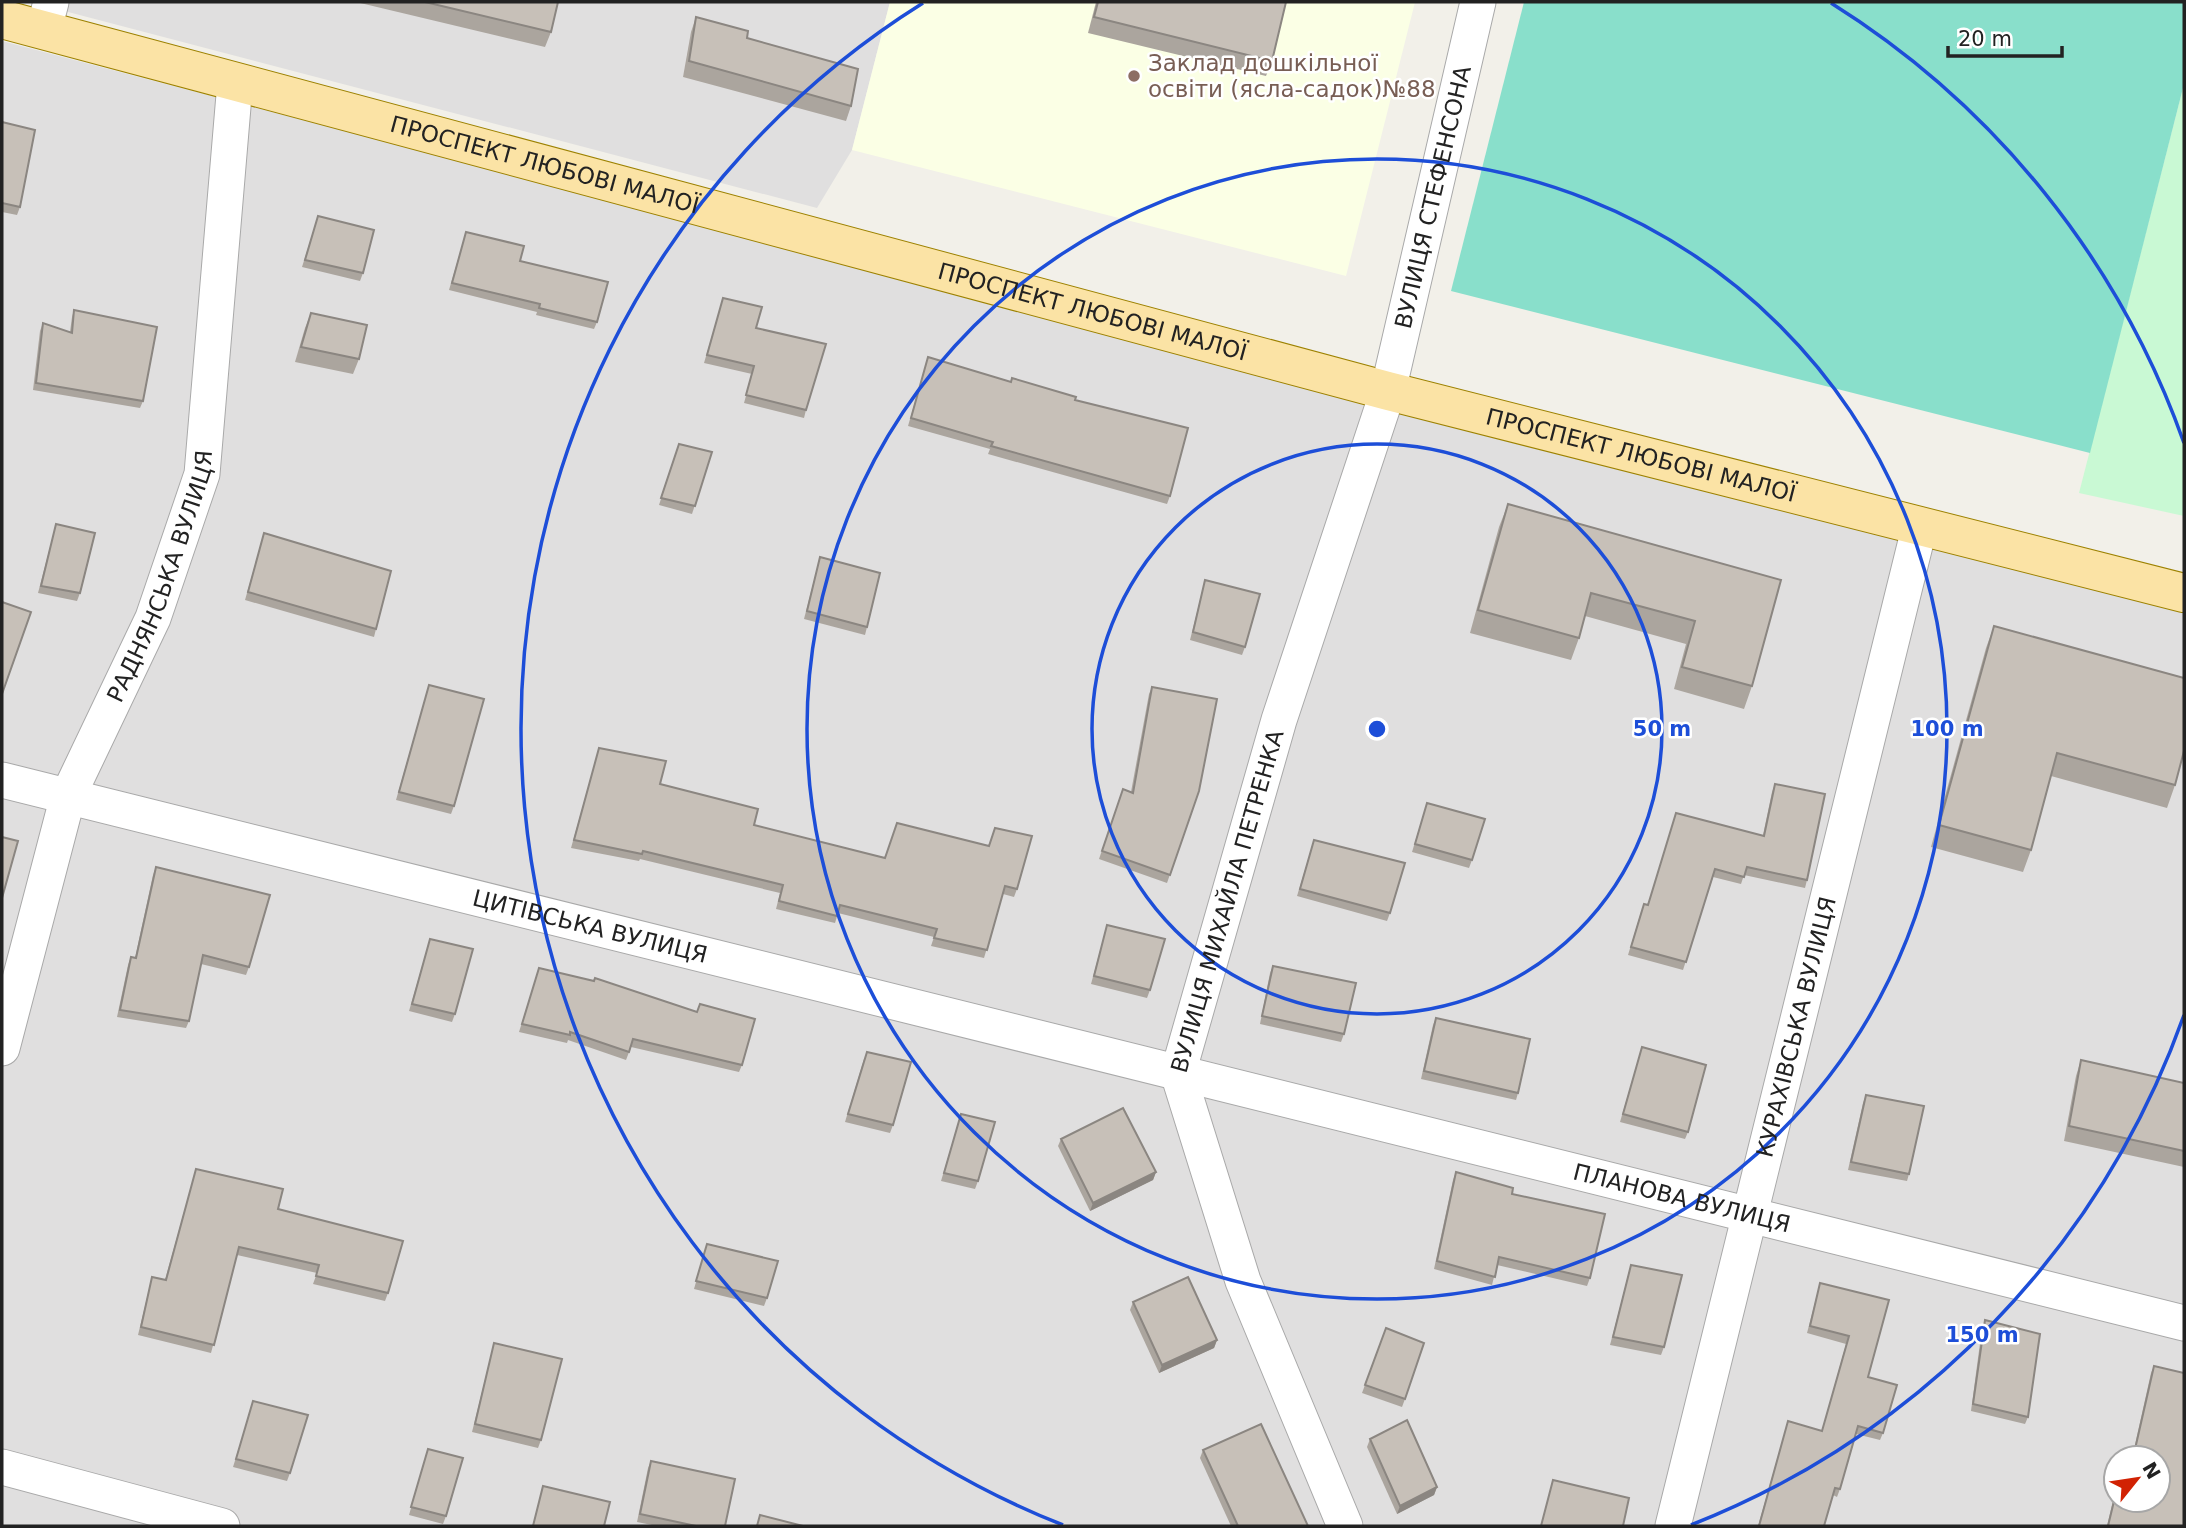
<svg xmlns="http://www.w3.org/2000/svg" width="2186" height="1528" viewBox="0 0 2186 1528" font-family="'DejaVu Sans',sans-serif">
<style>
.residential{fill:#e0dfdf;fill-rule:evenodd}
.education{fill:#fbffe5}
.park{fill:#c9f9d4}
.pitch{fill:#89dfcb}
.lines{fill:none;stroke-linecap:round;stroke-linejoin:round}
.street-casing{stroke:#a9a9a9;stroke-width:37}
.primary-casing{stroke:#9d8202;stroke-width:40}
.street{stroke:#fff;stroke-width:35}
.primary{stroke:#fbe3a5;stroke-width:38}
.wall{fill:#aba59e}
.shaded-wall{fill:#8b8681}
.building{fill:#c7c0b8;stroke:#8b8681;stroke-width:2}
.ring{fill:none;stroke:#1d4ed8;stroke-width:3.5}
.education-dot{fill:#8d6e63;stroke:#fff;stroke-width:2.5}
.labels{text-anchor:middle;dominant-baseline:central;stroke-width:5;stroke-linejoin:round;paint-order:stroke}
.education-label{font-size:23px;fill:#785e54;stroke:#fff;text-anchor:start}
.street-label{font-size:23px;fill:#222;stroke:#fff}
.centre{fill:#1d4ed8;stroke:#fff;stroke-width:3.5}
.ring-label{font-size:21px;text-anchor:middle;font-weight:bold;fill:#1d4ed8;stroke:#fff;stroke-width:5;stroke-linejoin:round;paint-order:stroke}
</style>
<rect width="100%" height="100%" fill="#f2f0e9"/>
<g class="residential">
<path d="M30 2H890L852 150 817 208Z"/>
<path d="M2 41 1320 387 2184 612V1526H2ZM2116 1458H2158V1500H2116Z"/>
</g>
<path class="education" d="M890 2H1415L1346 276 852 150Z"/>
<path class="park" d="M2184 84V516L2079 493Z"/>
<path class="pitch" d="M1524 2H2184V84L2090 453 1451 291Z"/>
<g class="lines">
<defs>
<g id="street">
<path d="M44 29 51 2"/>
<path id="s1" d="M2 780 2184 1323"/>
<path id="s2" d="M2 1048 68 796 153 618 202 474 235 83"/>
<path d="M2 1467 222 1526"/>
<path id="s3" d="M1345 1526 1243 1281 1178 1073 1279 720 1388 391 1478 2"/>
<path id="s4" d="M1673 1526 1920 525"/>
</g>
<g id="primary">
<path id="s5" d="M2 19 1388 391 2184 593"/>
</g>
</defs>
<use href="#street" class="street-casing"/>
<use href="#primary" class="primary-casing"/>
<use href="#street" class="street"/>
<use href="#primary" class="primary"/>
</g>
<g class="wall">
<path d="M356 2H558L551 32 545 47Z"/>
<path d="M1096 2H1286L1272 61 1266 76 1088 33Z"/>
<path d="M696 17 747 38 851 106 846 121 683 77 691 32Z"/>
<path d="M2 122 20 207 17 215 2 212Z"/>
<path d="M318 216 363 273 360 281 302 267Z"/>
<path d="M466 232 520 261 597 322 594 329 536 315 537 312 449 290Z"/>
<path d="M723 298 756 328 806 410 804 418 744 403 752 374 704 363Z"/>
<path d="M74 310 143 401 140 408 33 390 40 331 43 323 70 332 72 317Z"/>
<path d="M311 313 359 359 353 374 295 362 305 328Z"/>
<path d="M928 357 1011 382 1170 496 1167 504 988 454 990 449 908 426Z"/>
<path d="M679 444 712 452 692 514 659 505Z"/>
<path d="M1508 504 1781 580 1752 686 1744 709 1674 689 1686 644 1585 616 1579 638 1571 660 1470 633 1499 527Z"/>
<path d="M56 524 80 593 77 601 38 593Z"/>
<path d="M264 533 376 629 374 637 245 600Z"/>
<path d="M820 557 867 627 865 635 804 619Z"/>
<path d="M1205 580 1245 647 1242 655 1190 640Z"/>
<path d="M1994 626 2175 785 2167 808 2051 776 2031 850 2023 872 1931 847 1986 648Z"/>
<path d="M429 685 454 806 451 814 396 800Z"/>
<path d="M1152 687 1199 791 1167 883 1099 859 1123 789 1131 792 1149 694Z"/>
<path d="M599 748 660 784 754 825 885 858 989 846 995 828 1017 889 1014 897 1003 894 984 958 931 946 934 937 838 913 835 923 776 909 780 893 640 859 639 861 571 848Z"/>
<path d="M1775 784 1807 880 1805 888 1744 875 1741 884 1713 877 1683 970 1628 955 1641 912 1763 835 1772 792Z"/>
<path d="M1427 803 1472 860 1469 868 1412 852Z"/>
<path d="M1314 840 1390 913 1387 921 1297 896Z"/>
<path d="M156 867 249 967 246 975 201 964 189 1021 186 1028 117 1017 128 965 131 957 135 958 153 875Z"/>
<path d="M1107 925 1150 990 1147 998 1091 984Z"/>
<path d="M430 939 455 1014 452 1022 409 1011Z"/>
<path d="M1273 966 1344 1034 1341 1042 1260 1024 1270 973Z"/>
<path d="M539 968 742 1065 739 1072 631 1047 626 1060 568 1040 567 1043 519 1032Z"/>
<path d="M1436 1018 1518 1093 1516 1100 1421 1079 1433 1025Z"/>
<path d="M1642 1047 1688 1132 1685 1139 1620 1122Z"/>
<path d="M864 1059 893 1125 890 1133 845 1122Z"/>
<path d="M2081 1060 2184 1083V1167L2064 1141 2076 1076Z"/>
<path d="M1866 1095 1909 1174 1907 1181 1848 1170 1863 1103Z"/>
<path d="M961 1114 978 1181 975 1189 941 1181Z"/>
<path d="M1061 1139 1156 1172 1153 1180 1090 1211 1058 1146Z"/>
<path d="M196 1169 278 1209 388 1293 385 1301 313 1284 317 1273 237 1255 211 1353 138 1335 152 1277 165 1280Z"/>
<path d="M1456 1172 1512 1194 1590 1278 1587 1286 1497 1265 1492 1285 1434 1269 1453 1180Z"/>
<path d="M707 1244 767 1298 764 1306 694 1289Z"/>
<path d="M1631 1265 1664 1347 1661 1355 1610 1345Z"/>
<path d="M1820 1283 1889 1300 1868 1377 1883 1433 1880 1440 1856 1434 1840 1489 1837 1497 1833 1495 1824 1526H1758L1788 1421 1822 1431 1846 1344 1807 1333Z"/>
<path d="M1133 1302 1217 1340 1214 1348 1159 1373 1130 1310Z"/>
<path d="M1985 1320 2028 1417 2025 1424 1971 1411 1982 1328Z"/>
<path d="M1386 1328 1405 1399 1402 1407 1362 1393Z"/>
<path d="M494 1343 541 1440 538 1448 472 1432Z"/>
<path d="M2154 1366 2184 1526H2107L2116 1488V1500L2158 1458H2132L2151 1373Z"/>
<path d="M251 1409 290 1473 287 1481 233 1467Z"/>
<path d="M1370 1439 1437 1487 1434 1495 1397 1514 1367 1447Z"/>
<path d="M428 1449 446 1516 443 1524 409 1515Z"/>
<path d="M1203 1450 1308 1526H1231L1200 1458Z"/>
<path d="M651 1461 725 1526H657L637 1522 648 1468Z"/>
</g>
<g class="shaded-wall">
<path d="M1156 1172 1153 1180 1090 1211 1093 1203Z"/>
<path d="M1217 1340 1214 1348 1159 1373 1162 1365Z"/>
<path d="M1437 1487 1434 1495 1397 1514 1400 1506Z"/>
</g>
<g class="building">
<path d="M425 2H558L551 32Z"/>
<path d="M1098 2H1286L1272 61 1094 17Z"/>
<path d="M696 17 748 31 747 38 858 69 851 106 689 61Z"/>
<path d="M2 122 35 130 20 207 2 203Z"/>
<path d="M318 216 374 230 363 273 305 260Z"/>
<path d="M466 232 524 246 520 261 608 282 597 322 539 308 540 304 452 283Z"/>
<path d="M723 298 762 307 756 328 826 344 806 410 746 395 754 366 707 355Z"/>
<path d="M74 310 157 327 143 401 36 383 43 323 72 333Z"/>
<path d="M311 313 367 325 359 359 301 347Z"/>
<path d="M928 357 1011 382 1012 378 1076 397 1075 400 1188 428 1170 496 991 446 993 442 911 418Z"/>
<path d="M679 444 712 452 695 506 661 498Z"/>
<path d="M1508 504 1781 580 1752 686 1682 667 1695 621 1591 593 1579 638 1478 610Z"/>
<path d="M56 524 95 533 80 593 41 586Z"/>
<path d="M264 533 391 571 376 629 248 592Z"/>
<path d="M820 557 880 573 867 627 807 611Z"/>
<path d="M1205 580 1260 594 1245 647 1193 632Z"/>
<path d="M2 602 31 612 2 694Z"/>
<path d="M1994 626 2184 678V751L2175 785 2057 753 2031 850 1939 825Z"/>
<path d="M429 685 484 699 454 806 399 792Z"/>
<path d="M1152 687 1217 699 1199 791 1170 875 1102 851 1123 789 1133 793Z"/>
<path d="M599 748 666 761 660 784 758 809 754 825 885 858 897 823 989 846 995 828 1032 836 1017 889 1005 886 987 950 934 938 937 929 840 905 837 916 779 901 783 885 643 851 642 854 574 840Z"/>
<path d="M1775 784 1825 794 1807 880 1747 867 1744 877 1715 869 1686 962 1631 947 1644 904 1648 905 1676 813 1764 836Z"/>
<path d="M1427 803 1485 819 1472 860 1415 844Z"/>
<path d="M2 837 18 841 2 898Z"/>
<path d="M1314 840 1405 863 1390 913 1300 889Z"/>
<path d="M156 867 270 895 249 967 203 955 189 1021 120 1010 131 957 136 958Z"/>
<path d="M1107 925 1165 939 1150 990 1094 976Z"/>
<path d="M430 939 473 949 455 1014 412 1004Z"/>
<path d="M1273 966 1356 983 1344 1034 1262 1016Z"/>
<path d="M539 968 594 981 595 978 697 1012 700 1004 755 1019 742 1065 633 1039 629 1052 570 1032V1035L522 1024Z"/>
<path d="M1436 1018 1530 1039 1518 1093 1424 1071Z"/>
<path d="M1642 1047 1706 1065 1688 1132 1623 1114Z"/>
<path d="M867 1052 911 1062 893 1125 848 1114Z"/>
<path d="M2081 1060 2184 1083V1151L2069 1126Z"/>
<path d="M1866 1095 1924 1106 1909 1174 1851 1162Z"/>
<path d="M1123 1108 1156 1172 1093 1203 1061 1139Z"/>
<path d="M961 1114 995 1122 978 1181 944 1173Z"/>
<path d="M196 1169 283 1189 278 1209 403 1241 388 1293 316 1276 319 1265 239 1247 214 1345 141 1327 152 1277 166 1280Z"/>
<path d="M1456 1172 1513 1188 1512 1194 1605 1214 1590 1278 1499 1257 1495 1277 1437 1261Z"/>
<path d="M707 1244 778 1261 767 1298 696 1281Z"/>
<path d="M1631 1265 1682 1275 1664 1347 1613 1337Z"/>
<path d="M1188 1277 1217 1340 1162 1365 1133 1302Z"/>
<path d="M1820 1283 1889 1300 1868 1377 1897 1385 1883 1433 1858 1426 1840 1489 1835 1488 1824 1526H1759L1788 1421 1822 1431 1849 1336 1810 1326Z"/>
<path d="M1985 1320 2040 1334 2028 1417 1973 1404Z"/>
<path d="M1386 1328 1424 1343 1405 1399 1365 1385Z"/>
<path d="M494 1343 562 1359 541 1440 475 1424Z"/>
<path d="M2154 1366 2184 1373V1526H2108L2116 1493V1500H2158V1458H2133Z"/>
<path d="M253 1401 308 1415 290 1473 236 1459Z"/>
<path d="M1407 1420 1437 1487 1400 1506 1370 1439Z"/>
<path d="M1261 1424 1308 1526H1238L1203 1450Z"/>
<path d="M428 1449 463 1458 446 1516 411 1507Z"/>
<path d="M651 1461 735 1479 725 1526H696L640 1514Z"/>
<path d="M1553 1480 1629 1498 1623 1526H1541Z"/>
<path d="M543 1486 610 1502 604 1526H533Z"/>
<path d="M760 1515 803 1526H757Z"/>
</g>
<g class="ring">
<circle cx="1377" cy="729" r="285"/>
<circle cx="1377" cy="729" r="570"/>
<path d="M2184 1015A856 856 0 0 1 1691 1525M1063 1525A856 856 0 0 1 923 3M1831 3A856 856 0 0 1 2184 443"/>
</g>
<circle class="education-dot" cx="1134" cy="76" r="7"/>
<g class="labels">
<g class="education-label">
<text x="1148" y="63">Заклад дошкільної<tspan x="1148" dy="26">освіти (ясла-садок)№88</tspan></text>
</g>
<g class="street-label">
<text stroke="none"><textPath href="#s5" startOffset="562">ПРОСПЕКТ ЛЮБОВІ МАЛОЇ</textPath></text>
<text stroke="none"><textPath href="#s3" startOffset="1396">ВУЛИЦЯ СТЕФЕНСОНА</textPath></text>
<text stroke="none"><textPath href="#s5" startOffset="1129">ПРОСПЕКТ ЛЮБОВІ МАЛОЇ</textPath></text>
<text stroke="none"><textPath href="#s5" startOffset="1696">ПРОСПЕКТ ЛЮБОВІ МАЛОЇ</textPath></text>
<text stroke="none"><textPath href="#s2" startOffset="500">РАДНЯНСЬКА ВУЛИЦЯ</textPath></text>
<text stroke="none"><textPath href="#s3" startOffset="662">ВУЛИЦЯ МИХАЙЛА ПЕТРЕНКА</textPath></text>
<text stroke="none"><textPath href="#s1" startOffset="606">ЦИТІВСЬКА ВУЛИЦЯ</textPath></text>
<text stroke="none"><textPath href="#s4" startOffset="514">КУРАХІВСЬКА ВУЛИЦЯ</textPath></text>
<text stroke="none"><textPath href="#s1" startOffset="1731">ПЛАНОВА ВУЛИЦЯ</textPath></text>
</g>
</g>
<circle cx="1377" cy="729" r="10" class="centre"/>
<g class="ring-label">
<text x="1662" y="736">50 m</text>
<text x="1947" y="736">100 m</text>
<text x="1982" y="1342">150 m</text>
</g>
<rect width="2186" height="1528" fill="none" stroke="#222222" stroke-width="7"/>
<g transform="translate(2137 1479) rotate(60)"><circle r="33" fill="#ffffff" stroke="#a7a7a7" stroke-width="2"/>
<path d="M0-5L12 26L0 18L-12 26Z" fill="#d12203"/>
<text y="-10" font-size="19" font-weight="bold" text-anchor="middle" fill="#222222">N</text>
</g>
<path d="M1948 46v10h114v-10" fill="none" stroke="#222222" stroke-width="3.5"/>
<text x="1958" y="46" font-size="21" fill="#222222" stroke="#ffffff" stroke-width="5" paint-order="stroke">20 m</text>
</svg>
